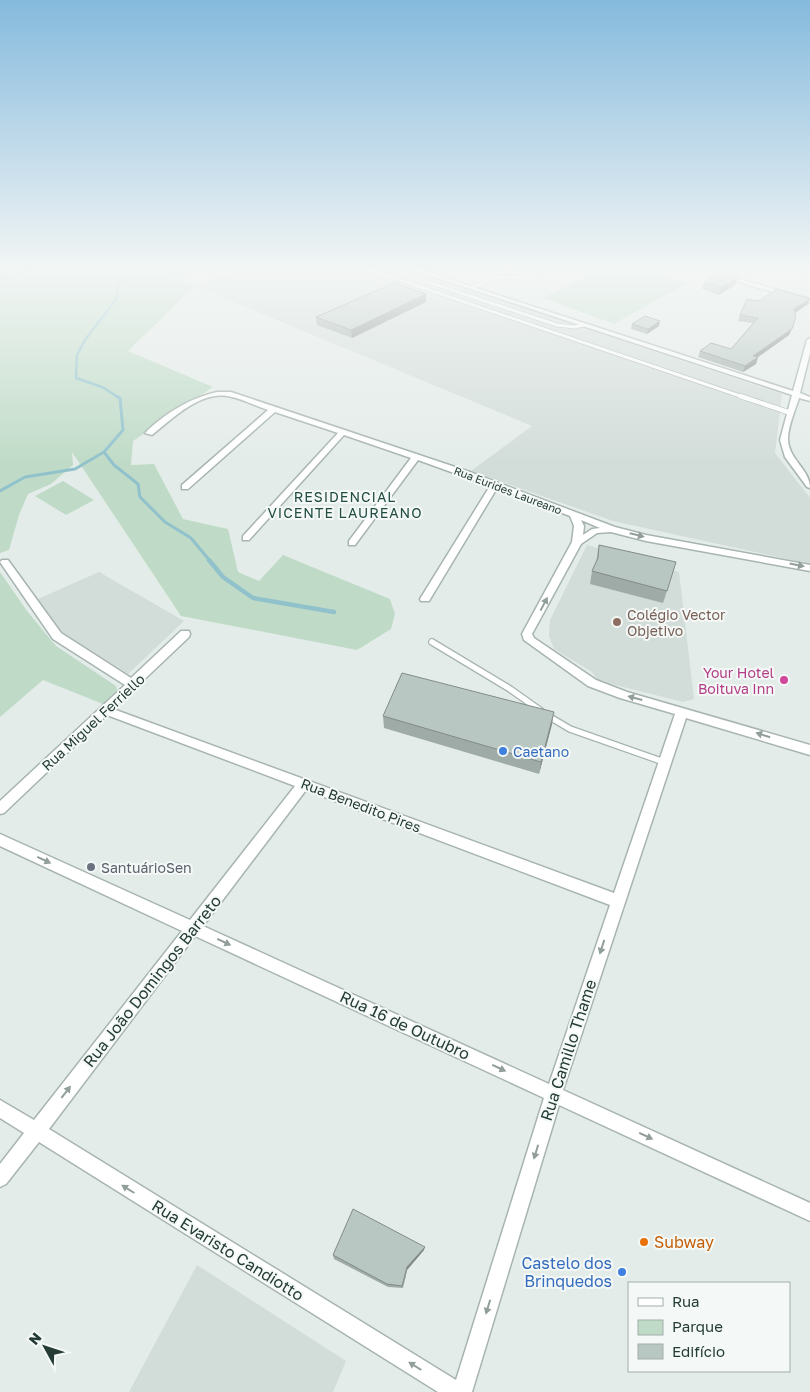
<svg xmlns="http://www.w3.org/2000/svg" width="810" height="1392" viewBox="0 0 810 1392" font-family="'Golos Text',sans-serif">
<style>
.built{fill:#d2dcd8}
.green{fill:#bfdbc7}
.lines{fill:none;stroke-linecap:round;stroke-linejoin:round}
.stream-far2{stroke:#91c2cc;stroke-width:2.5}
.stream-far1{stroke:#91c2cc;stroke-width:3}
.stream{stroke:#91c2cc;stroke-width:4.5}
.service-far2-casing{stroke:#a7b4b0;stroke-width:4.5}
.service-far1-casing{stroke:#a7b4b0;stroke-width:6}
.service-casing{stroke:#a7b4b0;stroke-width:8}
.minor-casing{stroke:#a7b4b0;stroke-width:3}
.service-far2{stroke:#fff;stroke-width:3}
.service-far1{stroke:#fff;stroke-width:4.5}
.service{stroke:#fff;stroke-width:5.5}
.minor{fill:#fff;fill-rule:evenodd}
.wall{fill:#9faba7}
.shaded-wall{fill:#828b88}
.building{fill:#b9c7c2;stroke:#828b88}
.oneway{fill:#929e9a}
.education-dot{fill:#8d6e63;stroke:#f4f9f7;stroke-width:2}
.hotel-dot{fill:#d1479c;stroke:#f4f9f7;stroke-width:2}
.shop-dot{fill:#3f7fe0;stroke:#f4f9f7;stroke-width:2}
.worship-dot{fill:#6b7280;stroke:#f4f9f7;stroke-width:2}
.food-dot{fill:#e8710a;stroke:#f4f9f7;stroke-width:2}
.labels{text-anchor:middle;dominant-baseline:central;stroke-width:4;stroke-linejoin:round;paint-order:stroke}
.far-street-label{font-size:11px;fill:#253c36;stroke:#f4f9f7}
.far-quarter-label{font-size:14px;letter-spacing:1px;fill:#234d43;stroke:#f4f9f7}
.education-label{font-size:14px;fill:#785e54;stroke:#f4f9f7;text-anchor:start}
.hotel-label{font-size:14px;fill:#b23c85;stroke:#f4f9f7;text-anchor:end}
.street-label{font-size:14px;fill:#253c36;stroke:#f4f9f7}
.shop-label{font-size:14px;fill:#366cbe;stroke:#f4f9f7;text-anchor:start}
.worship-label{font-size:14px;fill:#5b616d;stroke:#f4f9f7;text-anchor:start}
.near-street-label{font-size:16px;fill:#253c36;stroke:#f4f9f7}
.near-food-label{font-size:16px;fill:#c56008;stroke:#f4f9f7;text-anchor:start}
.near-shop-label{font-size:16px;fill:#366cbe;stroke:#f4f9f7;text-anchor:end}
</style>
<rect width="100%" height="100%" fill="#e4ece9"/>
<g class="built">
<path d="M242 269H407L782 394 775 453 810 498V564L613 521 471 471 532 426 195 286Z"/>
<path d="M587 545 679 572 694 699 683 702 611 684 597 679 592 672 554 649 549 636 550 620Z"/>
<path d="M99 572 184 621 128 674 63 633 38 599Z"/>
<path d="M197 1265 346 1361 333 1392H129Z"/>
</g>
<g class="green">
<path d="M0 269H131L148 271V269H207C194 278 178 279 162 275L195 286 128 351 213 387 133 441 131 465 154 464 183 519 228 529 238 572 259 581 283 555 390 599 395 614 391 629 357 650 181 616 72 452 73 465 51 484 28 494 19 515 9 550 0 553Z"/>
<path d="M602 269H641L687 283 614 324 543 298Z"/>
<path d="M63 481 94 500 66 515 35 496Z"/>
<path d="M0 572 27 611 56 646 116 686 117 690 103 704 43 680 0 717Z"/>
</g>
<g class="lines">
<g class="stream-far2">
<path d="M0 279 24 273 31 269"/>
<path d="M118 397 102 387 76 378 77 355 85 340 117 298 118 284 129 273V269"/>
</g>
<g class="stream-far1">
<path d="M104 452 114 465 138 484 140 497 165 522 191 538 210 561"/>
<path d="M0 491 25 477 75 469 104 452 123 430 120 398 116 396"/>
</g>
<path class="stream" d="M209 560 223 577 253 598 334 612"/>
<defs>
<g id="service-far2">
<path d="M368 269 743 397"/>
<path d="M428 282 557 325 574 327 584 325"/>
<path d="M471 288 496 278 541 276"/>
</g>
<path id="service-far1" d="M740 396 791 413"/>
<g id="service">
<path d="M432 642 510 689 541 711"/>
<path d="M548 716 570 729 664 762"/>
</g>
<g id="minor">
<path d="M209 269H229L211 272Z"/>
<path d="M410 269H418L793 391 807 340 810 338V353L800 393 810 397V401L799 398C795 411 788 426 788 439 788 459 810 469 810 488L807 487 785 457 780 440 792 395Z"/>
<path d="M695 269H703L810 299V303Z"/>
<path d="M797 269H810V273L798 270Z"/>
<path d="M217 392H231L467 471 615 527 646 535 810 565V571L646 541 611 532 597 533 581 544 532 634 534 638 596 680 627 692 810 745V755L686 718 563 1090 810 1203V1221L559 1105 472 1392H438L39 1142 6 1184 0 1187V1164L24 1133 0 1118V1100L34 1120 182 931 0 846V834L190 920 295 786 107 715 4 813 0 814V801L125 685 53 639 0 562 2 560H8L61 633 131 678 181 631H189L190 634 189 637 113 709 614 893 675 714 620 698 588 686 524 640 522 634 572 542 574 526 570 516 497 488 429 601H421L420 599 490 486 418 460 355 545H349V541L411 458 344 435 249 540H243V536L338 433 275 412 188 489H182V485L268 410C255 406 241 398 227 396 199 392 172 419 152 435L145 433C164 414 190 398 217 392ZM581 520 600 528 592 529 583 535 584 526ZM306 790 610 905 549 1084 203 926ZM195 936 544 1098 456 1380 49 1129Z"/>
</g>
</defs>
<use href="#service-far2" class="service-far2-casing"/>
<use href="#service-far1" class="service-far1-casing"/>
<use href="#service" class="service-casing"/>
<use href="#minor" class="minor-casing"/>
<use href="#service-far2" class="service-far2"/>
<use href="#service-far1" class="service-far1"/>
<use href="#service" class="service"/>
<use href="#minor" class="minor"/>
</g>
<g class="wall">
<path d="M738 278 735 285 719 295 702 289 704 282Z"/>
<path d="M426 294V302L352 338 317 325 316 317Z"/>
<path d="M759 301 808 304 795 313 789 335 758 357 756 364 743 372 698 357 700 351 731 349 753 323 738 321 740 315Z"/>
<path d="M632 324 659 326 647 334 631 329Z"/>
<path d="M599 545 667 591 663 603 590 584 592 571 596 563Z"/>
<path d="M383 716 552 724 539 774 384 728Z"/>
<path d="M424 1250 407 1270 403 1288 388 1287 334 1259 333 1255Z"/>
</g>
<g class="shaded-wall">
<path d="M738 278 735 285 719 295 721 287Z"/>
<path d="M426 294V302L352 338 351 330Z"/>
<path d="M810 299 808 304 792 315 794 309Z"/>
<path d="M660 321 659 326 647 334 648 329Z"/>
<path d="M792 329 789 335 751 362 753 356Z"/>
<path d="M758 357 756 364 743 372 745 366Z"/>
<path d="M554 712 552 724 539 774 541 762Z"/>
<path d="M425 1247 424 1250 407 1270 403 1288 407 1267Z"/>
</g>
<g class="building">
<path d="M720 272 738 278 721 287 704 282Z"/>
<path d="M394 283 426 294 351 330 316 317Z"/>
<path d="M777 289 810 299 794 309 796 316 792 329 753 356 758 357 745 366 700 351 711 343 731 349 758 318 740 315 747 299 759 301Z"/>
<path d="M645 316 660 321 648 329 632 324Z"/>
<path d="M599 545 676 562 667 591 592 571 598 558Z"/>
<path d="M402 673 554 712 541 762 383 716Z"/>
<path d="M353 1209 425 1247 407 1267 402 1286 387 1284 333 1255Z"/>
</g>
<defs><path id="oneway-solid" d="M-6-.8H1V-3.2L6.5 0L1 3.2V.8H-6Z" transform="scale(1.25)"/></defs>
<g class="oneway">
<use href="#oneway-solid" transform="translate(637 535) rotate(14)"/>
<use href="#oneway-solid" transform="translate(797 565) rotate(11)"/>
<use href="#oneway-solid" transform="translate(544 604) rotate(-62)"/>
<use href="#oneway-solid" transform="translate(635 698) rotate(-165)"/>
<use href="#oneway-solid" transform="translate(763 735) rotate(-163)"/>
<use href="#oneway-solid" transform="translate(44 860) rotate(25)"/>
<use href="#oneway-solid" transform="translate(224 942) rotate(25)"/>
<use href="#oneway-solid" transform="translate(602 947) rotate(108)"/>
<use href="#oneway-solid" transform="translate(499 1068) rotate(25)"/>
<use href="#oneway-solid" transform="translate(66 1092) rotate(-52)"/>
<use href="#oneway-solid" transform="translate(646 1136) rotate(25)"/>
<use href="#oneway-solid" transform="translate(536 1152) rotate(107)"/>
<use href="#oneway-solid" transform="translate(128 1189) rotate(-148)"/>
<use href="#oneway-solid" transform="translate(488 1307) rotate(107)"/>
<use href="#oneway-solid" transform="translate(415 1366) rotate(-148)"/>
</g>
<linearGradient id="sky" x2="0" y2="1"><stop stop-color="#85badd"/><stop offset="0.58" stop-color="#f3f6f5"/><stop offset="1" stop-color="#f3f6f5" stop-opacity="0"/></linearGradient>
<rect width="810" height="464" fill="url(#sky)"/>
<circle class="education-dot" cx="617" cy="622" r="5"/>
<circle class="hotel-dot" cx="784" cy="680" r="5"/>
<g class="shop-dot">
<circle cx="503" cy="751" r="5"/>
<circle cx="622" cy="1272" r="5"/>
</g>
<circle class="worship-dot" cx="91" cy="867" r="5"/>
<circle class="food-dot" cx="644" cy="1242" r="5"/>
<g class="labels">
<g class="far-street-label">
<text transform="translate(508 490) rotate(21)">Rua Eurides Laureano</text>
</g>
<g class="far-quarter-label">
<text x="345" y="496">RESIDENCIAL<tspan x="345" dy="16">VICENTE LAUREANO</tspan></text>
</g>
<g class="education-label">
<text x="627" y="614">Colégio Vector<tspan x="627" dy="16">Objetivo</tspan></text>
</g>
<g class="hotel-label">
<text x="774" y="672">Your Hotel<tspan x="774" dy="16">Boituva Inn</tspan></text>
</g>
<g class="street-label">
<text transform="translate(93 722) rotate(-43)">Rua Miguel Ferriello</text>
<text transform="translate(361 805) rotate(21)">Rua Benedito Pires</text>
</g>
<g class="shop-label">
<text x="513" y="751">Caetano</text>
</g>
<g class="worship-label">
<text x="101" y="867">SantuárioSen</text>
</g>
<g class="near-street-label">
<text transform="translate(152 981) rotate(-52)">Rua João Domingos Barreto</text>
<text transform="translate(405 1025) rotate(25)">Rua 16 de Outubro</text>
<text transform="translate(568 1050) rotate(-72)">Rua Camillo Thame</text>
<text transform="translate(228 1250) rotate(32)">Rua Evaristo Candiotto</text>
</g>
<g class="near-food-label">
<text x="654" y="1242">Subway</text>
</g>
<g class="near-shop-label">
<text x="612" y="1263">Castelo dos<tspan x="612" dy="18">Brinquedos</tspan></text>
</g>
</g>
<rect x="628" y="1282" width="162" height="90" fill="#f4f9f7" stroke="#a1adaa"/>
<rect x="638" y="1298" width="25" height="8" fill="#ffffff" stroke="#a1adaa"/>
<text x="672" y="1307" font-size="15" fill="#253c36">Rua</text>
<rect x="638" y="1320" width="25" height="15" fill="#bfdbc7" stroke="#a1adaa"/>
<text x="672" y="1332" font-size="15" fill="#253c36">Parque</text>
<rect x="638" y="1344" width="25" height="15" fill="#b9c7c2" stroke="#a1adaa"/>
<text x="672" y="1357" font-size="15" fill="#253c36">Edifício</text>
<g transform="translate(45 1347) rotate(310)" stroke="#f4f9f7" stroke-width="4" paint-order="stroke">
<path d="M0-4L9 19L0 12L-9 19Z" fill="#253c36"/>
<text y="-8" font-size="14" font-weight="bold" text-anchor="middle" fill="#253c36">N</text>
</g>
</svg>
